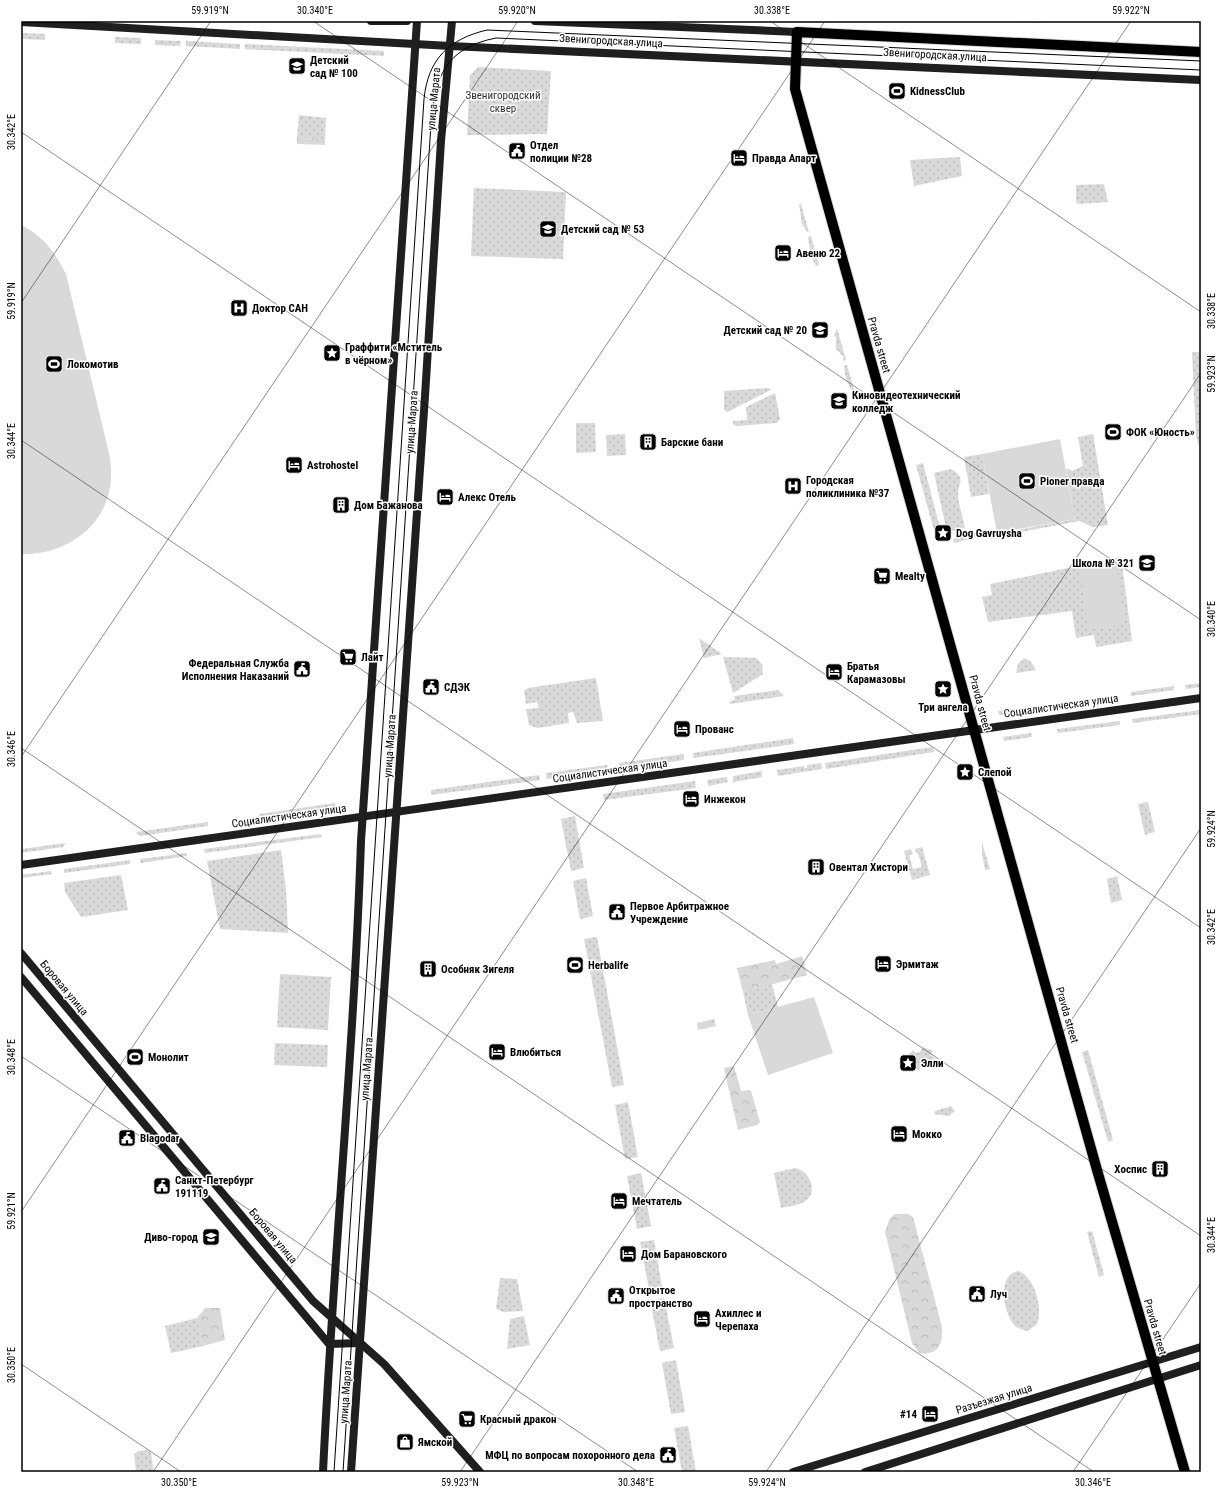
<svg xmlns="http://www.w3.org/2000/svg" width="1222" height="1493" viewBox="0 0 1222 1493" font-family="'Roboto Condensed',sans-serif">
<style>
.grass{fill:url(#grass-dots)}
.forest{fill:url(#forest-crowns)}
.pitch{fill:#d9d9d9}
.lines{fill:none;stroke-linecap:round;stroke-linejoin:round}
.primary-casing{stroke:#dbdbdb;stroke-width:12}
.secondary{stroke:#1f1f1f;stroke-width:8}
.primary{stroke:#000;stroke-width:10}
.tram{stroke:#000;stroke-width:1}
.ticks{fill:none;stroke:#000;stroke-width:1;stroke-opacity:0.45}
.labels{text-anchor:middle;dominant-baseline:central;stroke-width:3;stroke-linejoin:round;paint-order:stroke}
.street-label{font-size:11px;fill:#000;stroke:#fff}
.poi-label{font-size:11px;font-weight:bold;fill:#000;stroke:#fff;text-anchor:start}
.park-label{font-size:11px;fill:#303030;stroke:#fff}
.neatline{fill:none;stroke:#000;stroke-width:1.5}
.ticks-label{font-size:10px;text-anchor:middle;fill:#000}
</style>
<defs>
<pattern id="grass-dots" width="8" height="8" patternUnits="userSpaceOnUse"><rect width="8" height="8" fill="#d9d9d9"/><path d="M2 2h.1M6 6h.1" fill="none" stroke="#b8b8b8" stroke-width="1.8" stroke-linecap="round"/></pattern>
<pattern id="forest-crowns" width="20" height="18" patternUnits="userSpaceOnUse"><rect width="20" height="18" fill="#d9d9d9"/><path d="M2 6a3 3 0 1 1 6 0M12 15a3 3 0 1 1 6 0" fill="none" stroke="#b8b8b8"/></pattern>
</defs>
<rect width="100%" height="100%" fill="#fff"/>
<g class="grass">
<path d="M991 21H1043V23Z"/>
<path d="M21 33 45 34V40L21 39Z"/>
<path d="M115 37 141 38V44L115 43Z"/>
<path d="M155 40 181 41 180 46 155 45Z"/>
<path d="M186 41 240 44V49L186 46Z"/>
<path d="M245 44 384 51V56L245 49Z"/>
<path d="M478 67 551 71 547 134 467 135 470 75Z"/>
<path d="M299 115 326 118 325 139 297 138Z"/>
<path d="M960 157 962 176 914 186 910 160Z"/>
<path d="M1104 184 1108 202 1078 204 1076 202V185Z"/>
<path d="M474 188 566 192 563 259 471 256Z"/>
<path d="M799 204H801L809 232H807L802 224Z"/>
<path d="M811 236 819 265 816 266C811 258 809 246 808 237Z"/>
<path d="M837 328 846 360 843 361V356L836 349V337L834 336Z"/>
<path d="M1192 352H1201V445L1199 446 1196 437Z"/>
<path d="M847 365 855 393 853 394 846 379 844 366Z"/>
<path d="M769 388 771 390 727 412 724 410V391Z"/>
<path d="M775 393 780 419 777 423 736 426 733 424V421L747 420 746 407Z"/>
<path d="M576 423H595L596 452 576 453Z"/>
<path d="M625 434 626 455 607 456 606 435Z"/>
<path d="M1093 434 1108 525 1092 527 1080 521 998 536 997 534 1075 519 1066 468 1072 471 1083 466 1078 437Z"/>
<path d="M982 454 989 494 971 497 964 457Z"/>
<path d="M923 463 943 539 937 541 916 465Z"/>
<path d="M951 469C968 478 957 484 958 496 959 506 963 518 965 528L947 532 934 473Z"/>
<path d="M988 529 990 534 954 543 953 539Z"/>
<path d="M1121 557 1132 641 1096 647 1094 635 1076 638 1072 611 988 622 982 597 992 595 990 584Z"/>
<path d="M699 638 722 654 704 658Z"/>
<path d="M723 657 756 658 762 664 763 674 733 693Z"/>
<path d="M1024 658 1031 662 1036 670 1016 673 1018 664Z"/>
<path d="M596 678 603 721 577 723 573 712 568 713 569 723 538 728 529 725 526 709 539 708 537 702 526 704 524 691 528 688Z"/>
<path d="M1201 683V687L1186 689 1185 685Z"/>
<path d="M1174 686V690L1131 696V692Z"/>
<path d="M778 690 784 696 730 704V701L735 700 734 696Z"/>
<path d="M1095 698V702L1055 707V703Z"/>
<path d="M1041 705V709L999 715 998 711Z"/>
<path d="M1201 710V714L1133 723 1132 719Z"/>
<path d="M1120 721V725L1058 733 1057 729Z"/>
<path d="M1031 733 1032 737 1004 741 1003 737Z"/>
<path d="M793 738 794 744 694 758 693 753Z"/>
<path d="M933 747 934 752 826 769 825 763Z"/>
<path d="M684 754V760L620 769 619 763Z"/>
<path d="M821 763 822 769 778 776 777 770 804 766V768H807V765Z"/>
<path d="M607 765 608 770 547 779 546 773Z"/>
<path d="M762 771V777L733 782V776Z"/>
<path d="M539 775 540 780 431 795V790Z"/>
<path d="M727 777 728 782 708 786 707 780Z"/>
<path d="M695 781 696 788 604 800 603 794Z"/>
<path d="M1148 802 1155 832 1145 835 1138 804Z"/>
<path d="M335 803 336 808 260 819 259 814Z"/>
<path d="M575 816 584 868 571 871 561 819Z"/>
<path d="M208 822V826L140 836 136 832Z"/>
<path d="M321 834 322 837 205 853 204 849Z"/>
<path d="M66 843 63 847 21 853V849Z"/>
<path d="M982 843 990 869 985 870 982 854Z"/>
<path d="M922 847 930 875 912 880 904 851 911 849 913 854 909 855 913 869 922 867 918 853H916L915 849Z"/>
<path d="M281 850 286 890 288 933 220 929 207 861Z"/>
<path d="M187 853V856L141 863 140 859Z"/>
<path d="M130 860V864L64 873V869Z"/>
<path d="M51 871 52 874 21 878V875Z"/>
<path d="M121 875 128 910 81 917 65 892 64 883Z"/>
<path d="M1117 876 1122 900 1111 903 1107 879Z"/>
<path d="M586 878 593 916 580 919 573 881Z"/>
<path d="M597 937 624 1085 612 1087 584 939Z"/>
<path d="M280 974 331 977 328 1030 277 1027Z"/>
<path d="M772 984 778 1007 748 1015 743 992Z"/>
<path d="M275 1043 328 1045 327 1067 274 1065Z"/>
<path d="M923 1047 933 1051 931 1055 936 1059 928 1068 925 1065 921 1066 919 1070 908 1067 910 1062 905 1059 913 1050 916 1053 920 1052Z"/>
<path d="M1088 1050 1113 1140 1108 1142 1082 1052Z"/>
<path d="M628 1102 638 1157 625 1159 615 1105Z"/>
<path d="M951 1106 955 1111 949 1116 934 1114 935 1111Z"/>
<path d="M795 1168C811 1171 819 1194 804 1202 798 1206 788 1206 781 1208L774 1173Z"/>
<path d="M641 1173 651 1226 637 1229 627 1176Z"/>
<path d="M1092 1231 1104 1275 1099 1277 1087 1232Z"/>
<path d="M654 1240 662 1287 649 1289 640 1242Z"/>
<path d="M1019 1271C1035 1278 1043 1308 1037 1324L1028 1331C1024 1330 1020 1329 1016 1327 1005 1318 994 1274 1019 1271Z"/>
<path d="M500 1278 517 1279 523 1311 503 1312 496 1309Z"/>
<path d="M664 1298 674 1348 660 1351 650 1300Z"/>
<path d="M524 1316 530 1345 507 1349 510 1319Z"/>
<path d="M197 1318 203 1346 171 1353 165 1326Z"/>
<path d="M676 1360 685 1412 671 1414 662 1363Z"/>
<path d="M688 1426 696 1472H682L674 1428Z"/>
<path d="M148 1450 151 1453 154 1472H136L134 1454 138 1451Z"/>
</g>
<g class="forest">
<path d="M297 138 325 139V145L297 144Z"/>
<path d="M802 956 807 975 743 992 737 968 775 960 776 964Z"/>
<path d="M714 1019 716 1026 698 1030 697 1023Z"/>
<path d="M734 1066 741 1091 749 1090 751 1091 760 1122 757 1125 738 1130 724 1068Z"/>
<path d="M895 1214H908L913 1217 942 1327C943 1343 939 1356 919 1353L912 1343 885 1232 890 1218Z"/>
<path d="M205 1308H220L225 1340 203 1346 197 1318Z"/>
</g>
<g class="pitch">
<path d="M21 225C43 236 55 252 66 274L109 453C111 464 112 475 110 487 104 529 62 556 21 554Z"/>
<path d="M1060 439 1075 519 997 533 982 454Z"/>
<path d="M1116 564 1125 625 1088 630 1080 569Z"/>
<path d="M814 997 833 1053 768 1075 748 1015Z"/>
</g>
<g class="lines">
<defs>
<path id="primary" d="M1185 1472 1097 1170 795 89 797 32 1201 52"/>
</defs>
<use href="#primary" class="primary-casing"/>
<g class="secondary">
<path d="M371 21H407"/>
<path d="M535 21 797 32"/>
<path d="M21 22 450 46 1201 80"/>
<path d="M21 865 1201 698"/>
<path d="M21 953 313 1301 384 1364 480 1472"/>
<path d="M21 977 329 1344 360 1343"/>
<path d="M323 1472C333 1262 354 1052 361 841L417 21"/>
<path d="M351 1472 425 396 441 141 452 21"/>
<path d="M793 1472 1201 1347"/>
<path d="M865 1472 1201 1365"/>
</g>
<use href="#primary" class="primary"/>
<g class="tram">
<path d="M334 1472 424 99C428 59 449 39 487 30L1201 61"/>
<path d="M343 1472 431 124C435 77 445 48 496 38L1201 70"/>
</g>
</g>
<path class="ticks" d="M313 21 1201 620M770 21 1201 312M21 132 1201 928M21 303 211 21M21 440 1201 1236M21 748 1094 1472M21 757 518 21M21 1056 638 1472M21 1212 825 21M21 1364 181 1472M153 1472 1131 21M460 1472 1201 373M766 1472 1201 828M1073 1472 1201 1283"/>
<defs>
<symbol id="school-square" viewBox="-11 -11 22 22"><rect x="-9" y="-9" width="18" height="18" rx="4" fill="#000" stroke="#fff"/><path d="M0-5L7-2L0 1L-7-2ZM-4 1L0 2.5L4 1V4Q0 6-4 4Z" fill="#fff"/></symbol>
<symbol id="stadium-square" viewBox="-11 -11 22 22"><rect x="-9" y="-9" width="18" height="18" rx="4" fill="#000" stroke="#fff"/><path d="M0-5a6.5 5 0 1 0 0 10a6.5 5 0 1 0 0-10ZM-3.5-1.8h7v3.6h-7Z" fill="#fff"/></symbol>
<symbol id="civic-square" viewBox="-11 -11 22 22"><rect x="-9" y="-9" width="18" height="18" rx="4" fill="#000" stroke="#fff"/><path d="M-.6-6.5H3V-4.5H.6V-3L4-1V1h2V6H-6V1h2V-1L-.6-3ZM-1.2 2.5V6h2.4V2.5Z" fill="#fff"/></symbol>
<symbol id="hotel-square" viewBox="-11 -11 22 22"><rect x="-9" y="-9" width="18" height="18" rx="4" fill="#000" stroke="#fff"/><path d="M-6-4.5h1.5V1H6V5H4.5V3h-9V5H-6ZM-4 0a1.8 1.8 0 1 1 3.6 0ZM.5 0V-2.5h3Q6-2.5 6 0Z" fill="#fff"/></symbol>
<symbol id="hospital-square" viewBox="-11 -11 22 22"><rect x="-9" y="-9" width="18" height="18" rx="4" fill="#000" stroke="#fff"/><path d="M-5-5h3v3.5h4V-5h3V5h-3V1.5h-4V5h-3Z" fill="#fff"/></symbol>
<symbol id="sight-square" viewBox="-11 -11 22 22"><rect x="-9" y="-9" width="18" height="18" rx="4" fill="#000" stroke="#fff"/><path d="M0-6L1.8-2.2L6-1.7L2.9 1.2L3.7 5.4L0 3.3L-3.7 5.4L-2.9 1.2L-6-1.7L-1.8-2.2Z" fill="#fff"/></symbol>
<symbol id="university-square" viewBox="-11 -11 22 22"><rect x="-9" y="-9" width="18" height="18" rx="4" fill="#000" stroke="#fff"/><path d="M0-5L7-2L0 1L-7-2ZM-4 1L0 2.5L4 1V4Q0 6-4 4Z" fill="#fff"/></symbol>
<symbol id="building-square" viewBox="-11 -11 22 22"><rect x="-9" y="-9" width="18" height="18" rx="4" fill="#000" stroke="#fff"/><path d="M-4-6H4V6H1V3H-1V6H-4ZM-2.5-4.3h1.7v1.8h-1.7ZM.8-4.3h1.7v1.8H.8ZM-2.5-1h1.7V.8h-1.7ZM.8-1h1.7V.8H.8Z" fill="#fff"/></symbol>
<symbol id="supermarket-square" viewBox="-11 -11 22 22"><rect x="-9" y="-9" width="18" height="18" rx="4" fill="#000" stroke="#fff"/><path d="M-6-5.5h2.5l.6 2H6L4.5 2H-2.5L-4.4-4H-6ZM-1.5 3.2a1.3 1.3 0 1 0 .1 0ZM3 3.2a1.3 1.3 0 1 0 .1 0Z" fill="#fff"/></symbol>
<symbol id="shop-square" viewBox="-11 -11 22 22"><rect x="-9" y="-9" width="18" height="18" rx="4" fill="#000" stroke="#fff"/><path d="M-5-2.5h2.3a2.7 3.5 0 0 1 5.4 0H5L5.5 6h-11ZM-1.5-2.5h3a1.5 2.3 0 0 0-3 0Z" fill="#fff"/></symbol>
</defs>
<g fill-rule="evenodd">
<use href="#school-square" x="287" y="56" width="20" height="20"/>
<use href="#stadium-square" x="887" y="81" width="20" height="20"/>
<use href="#civic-square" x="507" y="141" width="20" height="20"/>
<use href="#hotel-square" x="729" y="148" width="20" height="20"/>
<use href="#school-square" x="538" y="219" width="20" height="20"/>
<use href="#hotel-square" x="773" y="243" width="20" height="20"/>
<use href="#hospital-square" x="229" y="298" width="20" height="20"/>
<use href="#school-square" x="810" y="320" width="20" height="20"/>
<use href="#sight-square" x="322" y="343" width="20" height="20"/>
<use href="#stadium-square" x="44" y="354" width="20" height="20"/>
<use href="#university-square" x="829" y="391" width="20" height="20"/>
<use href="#stadium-square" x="1103" y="422" width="20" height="20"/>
<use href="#building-square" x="638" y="432" width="20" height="20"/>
<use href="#hotel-square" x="284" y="455" width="20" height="20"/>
<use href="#stadium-square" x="1017" y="471" width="20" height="20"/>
<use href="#hospital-square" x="783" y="476" width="20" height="20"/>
<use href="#hotel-square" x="435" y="487" width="20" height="20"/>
<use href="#building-square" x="331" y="495" width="20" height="20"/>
<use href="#sight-square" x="933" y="523" width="20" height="20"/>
<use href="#school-square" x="1137" y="553" width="20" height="20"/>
<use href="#supermarket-square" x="872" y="566" width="20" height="20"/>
<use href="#supermarket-square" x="338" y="647" width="20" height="20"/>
<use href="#civic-square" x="292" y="659" width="20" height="20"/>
<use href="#hotel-square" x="824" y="662" width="20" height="20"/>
<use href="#civic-square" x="421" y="677" width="20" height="20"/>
<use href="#sight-square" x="933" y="679" width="20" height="20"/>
<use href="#hotel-square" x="672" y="719" width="20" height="20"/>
<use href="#sight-square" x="955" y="762" width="20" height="20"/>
<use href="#hotel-square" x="681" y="789" width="20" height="20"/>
<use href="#building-square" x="806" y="857" width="20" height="20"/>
<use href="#civic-square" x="607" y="902" width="20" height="20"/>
<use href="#hotel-square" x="873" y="954" width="20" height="20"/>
<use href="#stadium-square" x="565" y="955" width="20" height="20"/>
<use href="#building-square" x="418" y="959" width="20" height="20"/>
<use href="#hotel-square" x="487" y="1042" width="20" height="20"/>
<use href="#stadium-square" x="125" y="1047" width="20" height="20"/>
<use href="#sight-square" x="898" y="1053" width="20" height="20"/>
<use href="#hotel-square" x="889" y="1124" width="20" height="20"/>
<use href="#civic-square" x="117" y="1128" width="20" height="20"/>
<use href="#building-square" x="1150" y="1159" width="20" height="20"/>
<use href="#civic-square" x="152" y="1176" width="20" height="20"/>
<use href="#hotel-square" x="609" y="1191" width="20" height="20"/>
<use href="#school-square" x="201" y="1227" width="20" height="20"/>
<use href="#hotel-square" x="618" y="1244" width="20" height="20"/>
<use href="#civic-square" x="967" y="1284" width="20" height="20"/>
<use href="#civic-square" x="606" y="1286" width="20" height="20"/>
<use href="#hotel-square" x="692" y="1309" width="20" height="20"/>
<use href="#hotel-square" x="920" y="1404" width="20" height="20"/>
<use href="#supermarket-square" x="457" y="1409" width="20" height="20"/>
<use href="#shop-square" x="395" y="1432" width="20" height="20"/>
<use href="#civic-square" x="658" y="1445" width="20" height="20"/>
</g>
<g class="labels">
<g class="street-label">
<text transform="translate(611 41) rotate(3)">Звенигородская улица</text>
<text transform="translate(935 55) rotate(3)">Звенигородская улица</text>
<text transform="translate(434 99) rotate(-85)">улица Марата</text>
<text transform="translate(879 345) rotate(74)">Pravda street</text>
<text transform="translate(412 422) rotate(-86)">улица Марата</text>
<text transform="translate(980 703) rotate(75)">Pravda street</text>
<text transform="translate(1061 706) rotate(-8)">Социалистическая улица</text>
<text transform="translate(390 746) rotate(-86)">улица Марата</text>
<text transform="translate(610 771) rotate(-8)">Социалистическая улица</text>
<text transform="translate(289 816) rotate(-8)">Социалистическая улица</text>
<text transform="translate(64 988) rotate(50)">Боровая улица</text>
<text transform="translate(1067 1015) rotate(74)">Pravda street</text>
<text transform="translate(367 1069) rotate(-86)">улица Марата</text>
<text transform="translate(273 1236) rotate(50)">Боровая улица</text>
<text transform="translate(1155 1327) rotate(74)">Pravda street</text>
<text transform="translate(346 1392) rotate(-86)">улица Марата</text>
<text transform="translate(994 1399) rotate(-17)">Разъезжая улица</text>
</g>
<g class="poi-label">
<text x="310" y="60">Детский<tspan x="310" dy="13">сад № 100</tspan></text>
<text x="910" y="91">KidnessClub</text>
<text x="530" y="145">Отдел<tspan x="530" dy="13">полиции №28</tspan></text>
<text x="752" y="158">Правда Апарт</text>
<text x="561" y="229">Детский сад № 53</text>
<text x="796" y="253">Авеню 22</text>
<text x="252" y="308">Доктор САН</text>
<text x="807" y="330" text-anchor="end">Детский сад № 20</text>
<text x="345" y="347">Граффити «Мститель<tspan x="345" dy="13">в чёрном»</tspan></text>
<text x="67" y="364">Локомотив</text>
<text x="852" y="395">Киновидеотехнический<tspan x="852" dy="13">колледж</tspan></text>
<text x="1126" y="432">ФОК «Юность»</text>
<text x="661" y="442">Барские бани</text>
<text x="307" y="465">Astrohostel</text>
<text x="806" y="480">Городская<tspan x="806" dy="13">поликлиника №37</tspan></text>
<text x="1040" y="481">Pioner правда</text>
<text x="458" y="497">Алекс Отель</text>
<text x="354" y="505">Дом Бажанова</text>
<text x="956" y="533">Dog Gavruysha</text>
<text x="1134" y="563" text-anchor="end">Школа № 321</text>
<text x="895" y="576">Mealty</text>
<text x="361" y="657">Лайт</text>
<text x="289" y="663" text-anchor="end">Федеральная Служба<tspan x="289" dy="13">Исполнения Наказаний</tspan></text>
<text x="847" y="666">Братья<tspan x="847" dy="13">Карамазовы</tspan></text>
<text x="444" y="687">СДЭК</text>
<text x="943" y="707" text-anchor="middle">Три ангела</text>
<text x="695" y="729">Прованс</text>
<text x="978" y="772">Слепой</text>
<text x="704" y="799">Инжекон</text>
<text x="829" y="867">Овентал Хистори</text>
<text x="630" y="906">Первое Арбитражное<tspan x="630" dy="13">Учреждение</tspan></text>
<text x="896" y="964">Эрмитаж</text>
<text x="588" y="965">Herbalife</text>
<text x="441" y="969">Особняк Зигеля</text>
<text x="510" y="1052">Влюбиться</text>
<text x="148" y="1057">Монолит</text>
<text x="921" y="1063">Элли</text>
<text x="912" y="1134">Мокко</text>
<text x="140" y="1138">Blagodar</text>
<text x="1147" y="1169" text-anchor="end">Хоспис</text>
<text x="175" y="1180">Санкт-Петербург<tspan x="175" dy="13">191119</tspan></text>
<text x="632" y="1201">Мечтатель</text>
<text x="198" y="1237" text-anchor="end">Диво-город</text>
<text x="641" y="1254">Дом Барановского</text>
<text x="629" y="1290">Открытое<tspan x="629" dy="13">пространство</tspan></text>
<text x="990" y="1294">Луч</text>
<text x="715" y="1313">Ахиллес и<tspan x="715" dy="13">Черепаха</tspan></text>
<text x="917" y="1414" text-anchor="end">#14</text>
<text x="480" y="1419">Красный дракон</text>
<text x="418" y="1442">Ямской</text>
<text x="655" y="1455" text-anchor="end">МФЦ по вопросам похоронного дела</text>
</g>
<g class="park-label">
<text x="503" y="95">Звенигородский<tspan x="503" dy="13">сквер</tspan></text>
</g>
</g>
<rect width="1222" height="1493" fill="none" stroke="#ffffff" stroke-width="44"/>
<rect x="22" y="22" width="1178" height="1449" class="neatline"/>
<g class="ticks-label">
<text x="210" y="14">59.919°N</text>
<text x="315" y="14">30.340°E</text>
<text x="517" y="14">59.920°N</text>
<text x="772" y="14">30.338°E</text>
<text x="1131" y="14">59.922°N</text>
<text transform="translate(11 132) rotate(-90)" y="4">30.342°E</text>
<text transform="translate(11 301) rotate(-90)" y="4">59.919°N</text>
<text transform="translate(1211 311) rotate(-90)" y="4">30.338°E</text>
<text transform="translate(1211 374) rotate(-90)" y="4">59.923°N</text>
<text transform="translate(11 441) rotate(-90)" y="4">30.344°E</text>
<text transform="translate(1211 619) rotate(-90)" y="4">30.340°E</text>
<text transform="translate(11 749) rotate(-90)" y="4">30.346°E</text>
<text transform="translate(1211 829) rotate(-90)" y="4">59.924°N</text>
<text transform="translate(1211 927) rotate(-90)" y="4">30.342°E</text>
<text transform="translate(11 1057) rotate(-90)" y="4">30.348°E</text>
<text transform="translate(11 1211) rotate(-90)" y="4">59.921°N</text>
<text transform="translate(1211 1235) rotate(-90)" y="4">30.344°E</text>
<text transform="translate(11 1365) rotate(-90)" y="4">30.350°E</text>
<text x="179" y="1486">30.350°E</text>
<text x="460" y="1486">59.923°N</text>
<text x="636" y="1486">30.348°E</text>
<text x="767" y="1486">59.924°N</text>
<text x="1093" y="1486">30.346°E</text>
</g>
</svg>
